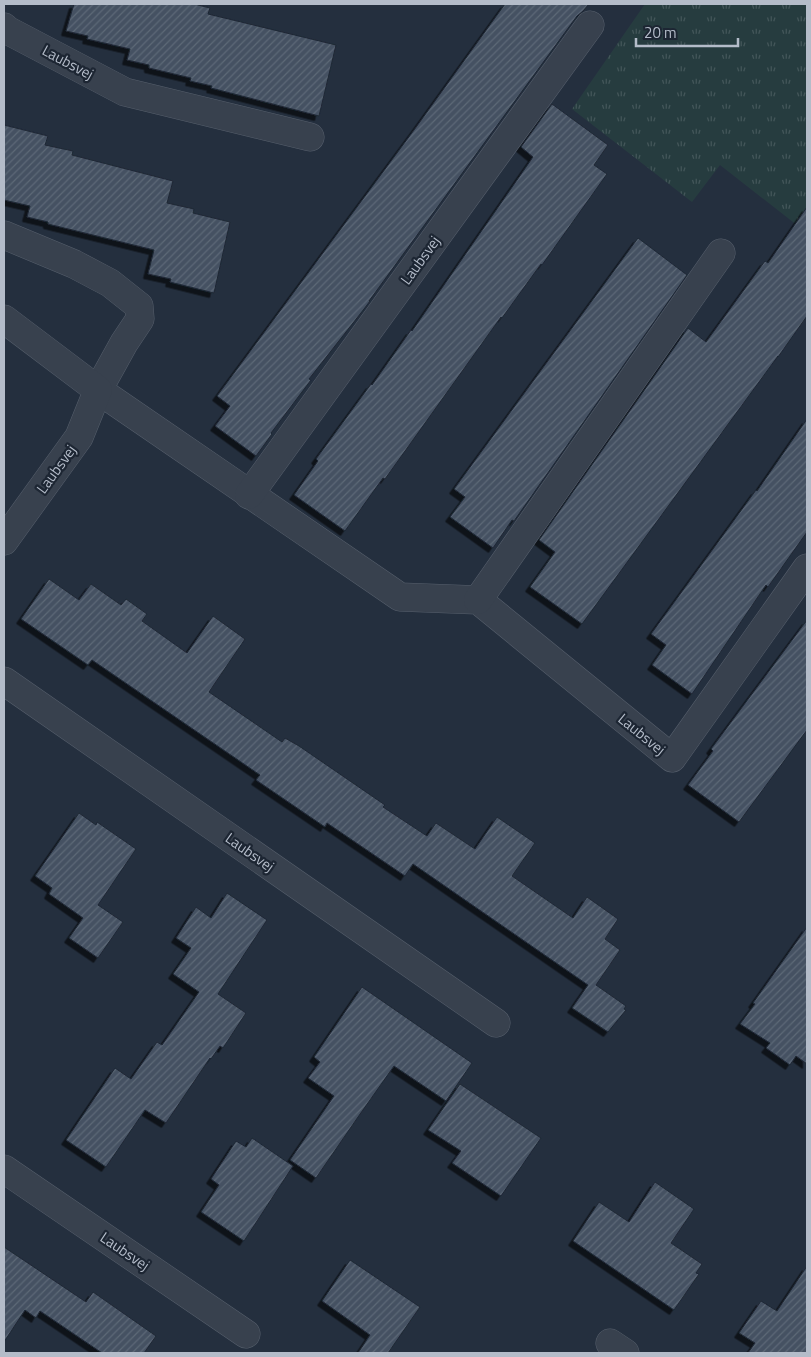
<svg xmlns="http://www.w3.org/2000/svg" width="811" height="1357" viewBox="0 0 811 1357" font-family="'Titillium Web',sans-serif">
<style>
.park{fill:url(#park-tufts)}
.building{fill:url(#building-hatch);stroke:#1f2835;filter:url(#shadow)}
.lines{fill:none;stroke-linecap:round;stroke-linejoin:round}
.minor-casing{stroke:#565f6c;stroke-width:29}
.minor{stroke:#38414e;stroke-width:28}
.labels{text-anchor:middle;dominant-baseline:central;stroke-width:4.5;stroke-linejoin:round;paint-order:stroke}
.street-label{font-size:15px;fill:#b4bcc9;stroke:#1d2633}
</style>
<defs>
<pattern id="park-tufts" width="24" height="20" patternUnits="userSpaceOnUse" patternTransform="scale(1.25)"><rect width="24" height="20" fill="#263c3f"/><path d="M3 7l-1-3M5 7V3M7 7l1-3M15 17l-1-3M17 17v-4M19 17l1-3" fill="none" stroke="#435659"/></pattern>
<pattern id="building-hatch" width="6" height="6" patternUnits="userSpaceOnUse" patternTransform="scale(1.25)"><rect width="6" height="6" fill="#455162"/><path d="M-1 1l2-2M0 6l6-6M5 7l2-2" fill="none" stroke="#5d6877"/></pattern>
<filter id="shadow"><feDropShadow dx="-4.5" dy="4.5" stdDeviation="0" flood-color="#0009"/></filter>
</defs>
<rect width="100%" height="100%" fill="#242f3e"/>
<path class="park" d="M645 4H807V233L720 165 692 202 572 109Z"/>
<g class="building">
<path d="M74 4H194L210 8 208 14 336 45 319 116 211 88 212 86 190 81 191 78 149 68V65L127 60 130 49 87 39 88 36 66 31Z"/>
<path d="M505 4H589L583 11 577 16 369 301H370L364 309 309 379 311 380 271 433 272 434 256 456 215 426 230 406 217 396 414 130Z"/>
<path d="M552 104 608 145 594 165 607 174 542 265 541 264 502 318 501 317 385 479 383 478 345 531 294 495 318 461 316 459 371 384 372 385 411 330 412 331 533 157 521 147Z"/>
<path d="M4 125 48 136 45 145 73 151 72 155 173 181 167 203 194 209 193 213 230 222 214 293 170 282 171 279 148 274 154 250 48 224V222L27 217 30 206 4 200Z"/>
<path d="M807 207V316L778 357V356L582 624 530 587 555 552 539 540 688 328 706 342 765 261 768 263Z"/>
<path d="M638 238 687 275 514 521 512 520 493 548 450 517 465 497 454 489Z"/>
<path d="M807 419V532L768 587 766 585 692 694 652 665 666 645 651 634 756 490 757 491Z"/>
<path d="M49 579 79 600 91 584 121 605 126 599 147 614 142 621 187 653 213 616 245 639 209 692 282 742 285 738 299 746 385 805 383 807 427 836 436 823 475 849 497 817 535 843 512 876 573 918 587 897 618 919 605 939 620 950 596 985 626 1006 624 1009 626 1010 608 1032 572 1008 588 985 413 864 405 876 327 823 325 827 256 780 260 775 92 660 88 665 21 619Z"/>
<path d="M807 620V730L739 822 688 785 713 751 711 749Z"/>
<path d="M79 813 96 825 97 822 136 849 98 905 123 922 98 958 69 938 83 918 49 894 52 888 35 876Z"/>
<path d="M227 893 267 920 218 994 246 1013 223 1048 220 1046 211 1059 210 1058 166 1123 145 1110 106 1167 66 1140 115 1068 131 1079 157 1042 162 1045 199 992 173 974 191 948 176 938 196 907 211 918Z"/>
<path d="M807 927V1064L796 1056 790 1065 766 1048 770 1043 740 1024 755 1004 753 1003Z"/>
<path d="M362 987 472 1063 446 1101 394 1066 358 1117 316 1178 290 1160 334 1096 308 1078 320 1062 314 1057Z"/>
<path d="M460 1084 541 1138 501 1196 452 1163 461 1151 428 1130Z"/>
<path d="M252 1138 293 1166 244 1241 201 1212 219 1185 211 1179 236 1141 246 1147Z"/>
<path d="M655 1182 694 1209 671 1243 702 1264 696 1273 699 1274 674 1310 573 1241 599 1202 629 1222Z"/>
<path d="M4 1247 86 1302 93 1292 156 1336 144 1353H102L40 1311 36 1318 25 1310 4 1342Z"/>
<path d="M350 1260 420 1307 388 1353H358L370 1335 322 1301Z"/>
<path d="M807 1266V1353H748L755 1343 739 1333 761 1301 777 1311Z"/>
</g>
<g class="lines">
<defs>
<g id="minor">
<path d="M4 27 7 30 125 92 310 137"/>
<path d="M4 235 74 264 110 283 139 306 140 319 124 343 98 390 400 597 478 600 672 758 807 568"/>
<path d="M4 319 98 390 79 437 4 541"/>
<path d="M249 495 590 25"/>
<path d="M478 600 721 253"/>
<path d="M4 681 496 1023"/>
<path d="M4 1169 246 1334"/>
<path d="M610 1343 625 1353"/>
</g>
</defs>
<use href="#minor" class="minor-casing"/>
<use href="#minor" class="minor"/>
</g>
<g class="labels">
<g class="street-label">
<text transform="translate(68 62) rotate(28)">Laubsvej</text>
<text transform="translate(420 260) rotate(-54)">Laubsvej</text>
<text transform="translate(56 469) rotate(-54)">Laubsvej</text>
<text transform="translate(642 734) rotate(39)">Laubsvej</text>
<text transform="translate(250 852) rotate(35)">Laubsvej</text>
<text transform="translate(125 1251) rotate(34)">Laubsvej</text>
</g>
</g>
<rect width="811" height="1357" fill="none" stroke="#b4bcc9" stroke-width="10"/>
<path d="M636 38v8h102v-8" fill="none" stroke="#b4bcc9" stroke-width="2.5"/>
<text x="644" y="38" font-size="15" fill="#b4bcc9" stroke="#1d2633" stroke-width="4" paint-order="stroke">20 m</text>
</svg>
